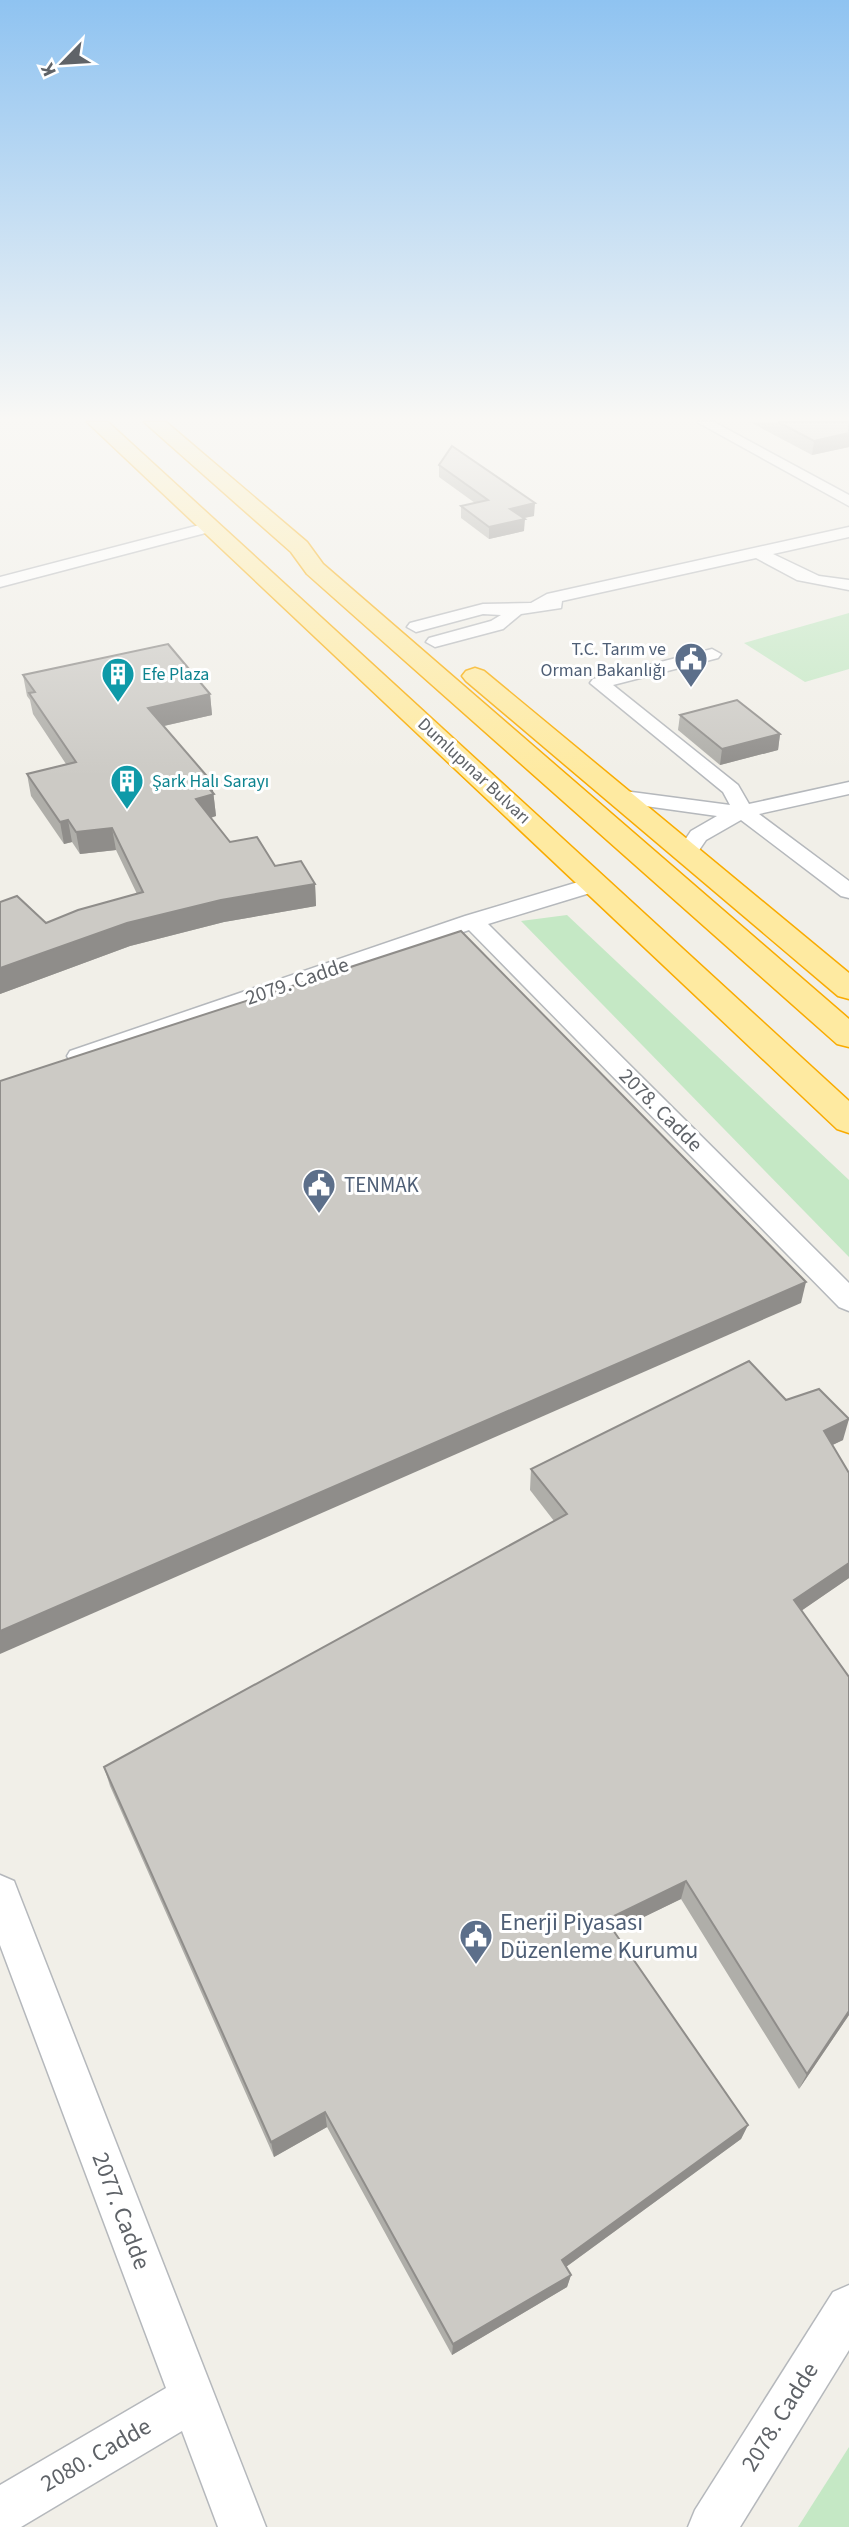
<svg xmlns="http://www.w3.org/2000/svg" width="849" height="2527" viewBox="0 0 849 2527" font-family="'Source Sans 3',sans-serif">
<style>
.green{fill:#c5e8c5}
.lines{fill:none;stroke-linecap:round;stroke-linejoin:round}
.minor-casing{stroke:#b5b8bc;stroke-width:3}
.trunk-casing{stroke:#f9ab00;stroke-width:3}
.minor{fill:#fff;fill-rule:evenodd}
.trunk{fill:#feeaa1;fill-rule:evenodd}
.wall{fill:#afaea9}
.shaded-wall{fill:#8f8d8a}
.building{fill:#cccac5;stroke:#8f8d8a;stroke-width:2}
.labels{text-anchor:middle;dominant-baseline:central;stroke-width:6;stroke-linejoin:round;paint-order:stroke}
.far-service-label{font-size:18px;fill:#4e5e75;stroke:#fff;text-anchor:end}
.far-culture-label{font-size:18px;fill:#0d838f;stroke:#fff;text-anchor:start}
.far-street-label{font-size:18px;fill:#5f6368;stroke:#fff}
.street-label{font-size:21px;fill:#5f6368;stroke:#fff}
.service-label{font-size:21px;fill:#4e5e75;stroke:#fff;text-anchor:start}
.near-service-label{font-size:24px;fill:#4e5e75;stroke:#fff;text-anchor:start}
.near-street-label{font-size:24px;fill:#5f6368;stroke:#fff}
</style>
<rect width="100%" height="100%" fill="#f1efe8"/>
<g class="green">
<path d="M849 613V669L805 682 744 643Z"/>
<path d="M567 915 849 1180V1257L521 921Z"/>
<path d="M849 2447V2527H798Z"/>
</g>
<g class="lines">
<defs>
<g id="minor">
<path d="M697 422H714L849 495V506Z"/>
<path d="M211 522 217 524V530L0 587V577Z"/>
<path d="M849 527V537L773 554 819 576 849 580V590L797 580 756 558 562 601 561 608 521 614 503 629 435 647 426 642 429 638 491 621 501 615 483 614 416 632 407 627 410 623 483 604 531 603 547 594Z"/>
<path d="M712 649 721 654 718 658 613 685 738 785 749 804 849 782V794L759 814 849 881V898L841 896 741 820 706 840 695 856H681L677 852 691 831 717 816 624 803 614 797 624 791 730 805 723 792 590 683 593 679Z"/>
<path d="M595 877 606 884 603 889 488 924 849 1283V1311L839 1307 469 930 88 1061H70L67 1056 70 1051 465 916Z"/>
<path d="M0 1875 14 1881 19 1894 266 2527H218L182 2431 21 2527H0V2485L166 2388 0 1945Z"/>
<path d="M849 2285V2350L740 2527H688L695 2510 833 2292Z"/>
</g>
<g id="trunk">
<path d="M87 422H108L849 1101V1133L837 1129Z"/>
<path d="M144 422H166L307 542 323 564 849 1019V1047L837 1044 307 574 291 552Z"/>
<path d="M475 668 484 671 849 973V999L838 996 466 681 462 676 466 671Z"/>
</g>
</defs>
<use href="#minor" class="minor-casing"/>
<use href="#trunk" class="trunk-casing"/>
<use href="#minor" class="minor"/>
<use href="#trunk" class="trunk"/>
</g>
<g class="wall">
<path d="M750 422H849V447L812 455Z"/>
<path d="M439 465 534 516 523 518 524 531 489 539 461 518V506L475 503 439 477Z"/>
<path d="M23 675 210 694 212 715 164 726 212 782 216 816 211 818 230 842 275 866 315 884 316 906 224 922 130 946 0 994V902L46 923 137 894 116 850 80 854 72 842 64 844 31 796 27 774 66 764 33 714 30 700 27 696Z"/>
<path d="M680 715 780 734 778 750 720 765 678 730Z"/>
<path d="M786 1400 843 1440 832 1445 849 1473V1578L802 1610 849 2015 799 2089 681 1899 614 1931 748 2125 741 2139 566 2267 571 2275 567 2287 452 2355 327 2127 274 2157 110 1786 104 1767 554 1521 530 1490 531 1469Z"/>
</g>
<g class="shaded-wall">
<path d="M849 433V447L812 455 814 441Z"/>
<path d="M535 503 534 516 509 521 510 509Z"/>
<path d="M525 519 524 531 489 539V527Z"/>
<path d="M210 694 212 715 150 729 148 708Z"/>
<path d="M780 734 778 750 720 765 722 749Z"/>
<path d="M212 782 216 816 198 821 196 799 205 784Z"/>
<path d="M68 820 72 842 64 844 60 822Z"/>
<path d="M112 828 116 850 80 854 76 832Z"/>
<path d="M315 884 316 906 224 922 130 946 0 994V968L127 923 221 900Z"/>
<path d="M806 1282 801 1303 0 1654V1631Z"/>
<path d="M849 1419 843 1440 818 1452 824 1431Z"/>
<path d="M849 1563V1578L788 1620 794 1600Z"/>
<path d="M686 1881 681 1899 603 1937 606 1920Z"/>
<path d="M849 2011V2015L799 2089 807 2074Z"/>
<path d="M325 2112 327 2127 274 2157 271 2142Z"/>
<path d="M748 2125 741 2139 559 2272 562 2260Z"/>
<path d="M571 2275 567 2287 452 2355 453 2344Z"/>
</g>
<g class="building">
<path d="M778 422H849V433L814 441Z"/>
<path d="M452 446 535 503 510 509 525 519 489 527 461 506 488 500 439 465Z"/>
<path d="M168 644 210 694 148 708 212 782 205 784 214 794 196 799 230 842 257 837 275 866 301 861 315 884 221 900 127 923 0 968V902L17 896 46 923 78 910 143 892 112 828 76 832 68 820 60 822 27 774 76 762 29 693 35 692 23 675Z"/>
<path d="M737 700 780 734 722 749 680 715Z"/>
<path d="M461 931 806 1282 0 1631V1081Z"/>
<path d="M749 1361 786 1400 819 1389 849 1419 824 1431 849 1473V1563L794 1600 849 1677V2011L807 2074 686 1881 606 1920 748 2125 562 2260 571 2275 453 2344 325 2112 271 2142 104 1767 567 1514 531 1469Z"/>
</g>
<linearGradient id="sky" x2="0" y2="1"><stop stop-color="#8fc3f1"/><stop offset="0.54" stop-color="#f9f8f5"/><stop offset="1" stop-color="#f9f8f5" stop-opacity="0"/></linearGradient>
<rect width="849" height="776" fill="url(#sky)"/>
<defs>
<symbol id="civic-pin" viewBox="-11 -11 22 30"><path d="M0 17L-7.5 6A9.5 9.5 0 1 1 7.5 6Z" fill="#5c6f8a" stroke="#fff"/><path d="M-.6-6.5H3V-4.5H.6V-3L4-1V1h2V6H-6V1h2V-1L-.6-3ZM-1.2 2.5V6h2.4V2.5Z" fill="#fff"/></symbol>
<symbol id="building-pin" viewBox="-11 -11 22 30"><path d="M0 17L-7.5 6A9.5 9.5 0 1 1 7.5 6Z" fill="#0f9aa8" stroke="#fff"/><path d="M-4-6H4V6H1V3H-1V6H-4ZM-2.5-4.3h1.7v1.8h-1.7ZM.8-4.3h1.7v1.8H.8ZM-2.5-1h1.7V.8h-1.7ZM.8-1h1.7V.8H.8Z" fill="#fff"/></symbol>
</defs>
<g fill-rule="evenodd">
<use href="#civic-pin" x="672" y="640" width="38" height="52"/>
<use href="#building-pin" x="99" y="655" width="38" height="52"/>
<use href="#building-pin" x="108" y="762" width="38" height="52"/>
<use href="#civic-pin" x="300" y="1166" width="38" height="52"/>
<use href="#civic-pin" x="457" y="1917" width="38" height="52"/>
</g>
<g class="labels">
<g class="far-service-label">
<text x="666" y="649">T.C. Tarım ve<tspan x="666" dy="21">Orman Bakanlığı</tspan></text>
</g>
<g class="far-culture-label">
<text x="142" y="674">Efe Plaza</text>
<text x="152" y="781">Şark Halı Sarayı</text>
</g>
<g class="far-street-label">
<text transform="translate(474 771) rotate(43)">Dumlupınar Bulvarı</text>
</g>
<g class="street-label">
<text transform="translate(297 981) rotate(-19)">2079. Cadde</text>
<text transform="translate(661 1110) rotate(45)">2078. Cadde</text>
</g>
<g class="service-label">
<text x="344" y="1185">TENMAK</text>
</g>
<g class="near-service-label">
<text x="500" y="1922">Enerji Piyasası<tspan x="500" dy="28">Düzenleme Kurumu</tspan></text>
</g>
<g class="near-street-label">
<text transform="translate(121 2211) rotate(69)">2077. Cadde</text>
<text transform="translate(780 2417) rotate(-58)">2078. Cadde</text>
<text transform="translate(96 2455) rotate(-30)">2080. Cadde</text>
</g>
</g>
<g transform="translate(63 63) rotate(245)" stroke="#ffffff" stroke-width="5" paint-order="stroke">
<path d="M0-5L12 26L0 18L-12 26Z" fill="#5f6368"/>
<text y="-10" font-size="19" font-weight="bold" text-anchor="middle" fill="#5f6368">K</text>
</g>
</svg>
